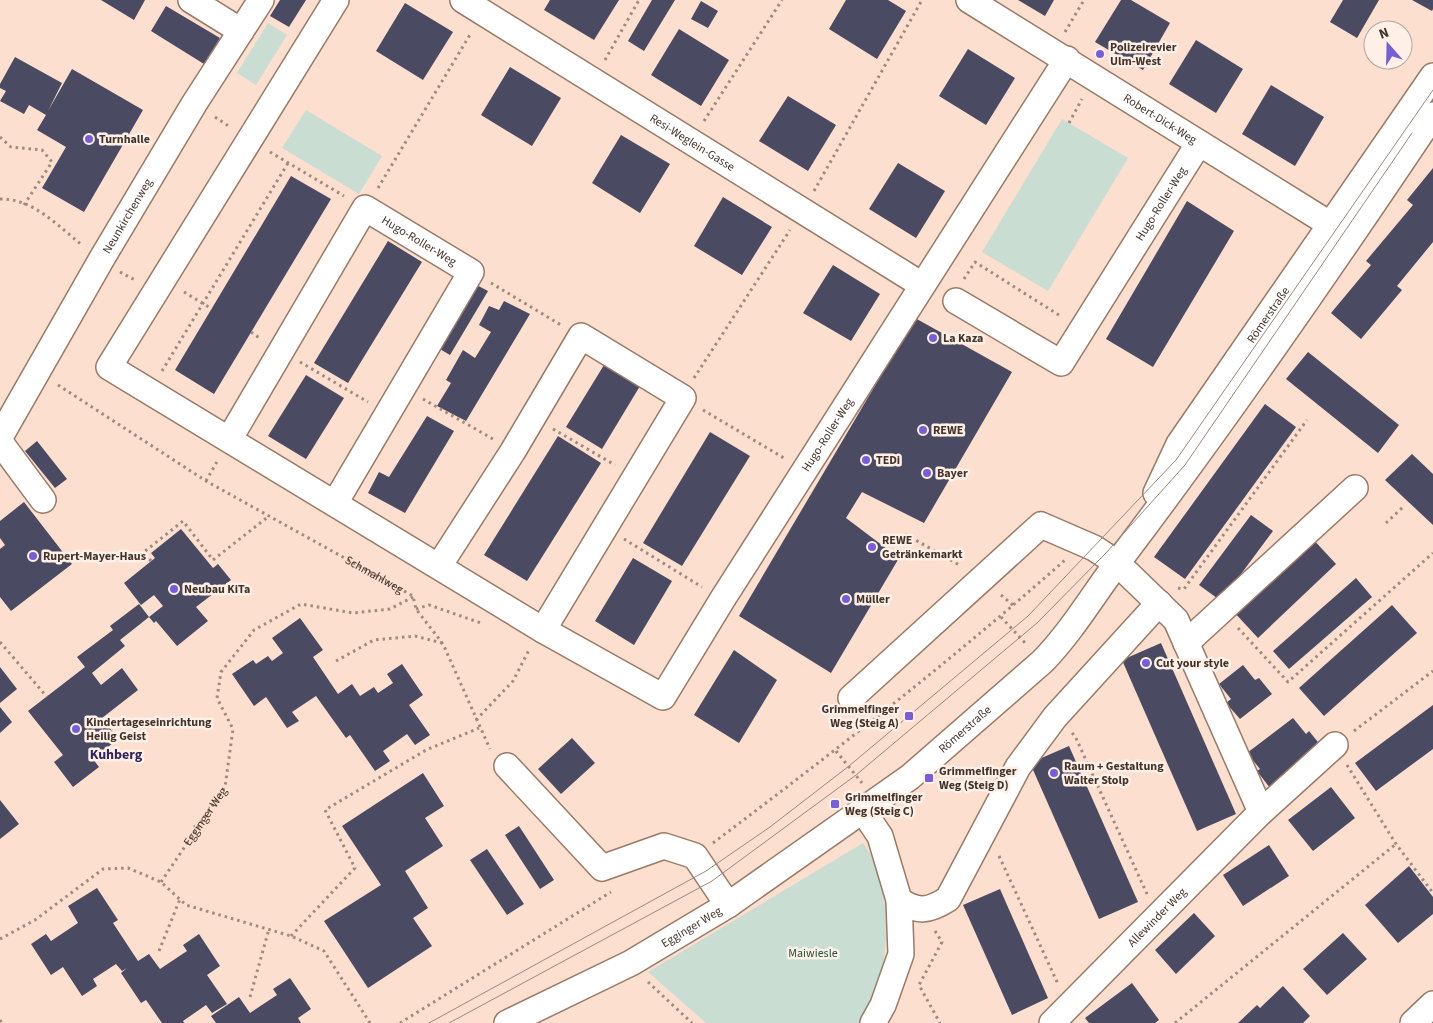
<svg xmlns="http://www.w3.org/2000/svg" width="1433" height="1023" viewBox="0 0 1433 1023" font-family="'Source Sans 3',sans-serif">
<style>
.green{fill:#caddd3}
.building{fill:#4b4a63}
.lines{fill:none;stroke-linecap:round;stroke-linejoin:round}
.minor-casing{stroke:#9a7a67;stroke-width:28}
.path{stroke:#a08a7e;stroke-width:3;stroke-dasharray:2.5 4;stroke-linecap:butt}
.minor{stroke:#fff;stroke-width:25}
.tram{stroke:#9d887c;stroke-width:1}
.poi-dot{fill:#765ed8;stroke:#fef0e7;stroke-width:2}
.labels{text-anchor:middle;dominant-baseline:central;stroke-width:5;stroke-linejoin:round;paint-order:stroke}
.poi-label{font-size:12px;font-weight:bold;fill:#42342c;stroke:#fef0e7;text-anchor:start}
.street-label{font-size:12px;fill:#42342c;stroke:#fef0e7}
.park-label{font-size:12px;fill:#1f563f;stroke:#fef0e7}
.neighbourhood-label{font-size:14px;font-weight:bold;fill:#30245f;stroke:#fef0e7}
</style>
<rect width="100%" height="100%" fill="#fcdfce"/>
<g class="green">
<path d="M268 23 287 35 256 85 237 73Z"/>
<path d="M306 110 382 156 359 194 282 148Z"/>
<path d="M1062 119 1128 158 1048 291 982 252Z"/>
<path d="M863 843C868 851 875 860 878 870 893 919 888 979 861 1023H706L648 972Z"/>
</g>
<g class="building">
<path d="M101 0H145L134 20Z"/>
<path d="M280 0H306L289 27 270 16Z"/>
<path d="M550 0H619L594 40 544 10Z"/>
<path d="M652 0H675L644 51 628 41Z"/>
<path d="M846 0H888L906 11 877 59 829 29Z"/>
<path d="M1018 0H1054L1045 16Z"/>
<path d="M1121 0H1131L1170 23 1143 70 1095 42Z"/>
<path d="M1343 0H1379L1357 38 1330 22Z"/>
<path d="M1412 0H1433V9L1432 11Z"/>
<path d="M701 1 718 11 708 28 691 19Z"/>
<path d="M405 3 453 32 423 80 376 51Z"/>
<path d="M166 6 220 38 204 64 151 31Z"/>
<path d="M679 29 729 60 701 106 651 75Z"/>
<path d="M1196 40 1243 69 1216 113 1169 84Z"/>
<path d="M968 49 1015 78 986 125 939 96Z"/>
<path d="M15 57 62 83 48 111 72 69 143 110 84 212 42 188 66 147 37 130 46 115 29 105 24 114 0 101 6 91 0 88V84Z"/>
<path d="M510 67 561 98 532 146 481 115Z"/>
<path d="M1271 85 1324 117 1295 166 1242 134Z"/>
<path d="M788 96 836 125 808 171 759 141Z"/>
<path d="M621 135 670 164 640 213 592 183Z"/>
<path d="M898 163 945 191 916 238 869 209Z"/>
<path d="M1433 168V242L1397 286 1402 290 1361 339 1331 313 1371 265 1366 261 1413 205 1407 200Z"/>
<path d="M291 176 331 199 214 394 175 370Z"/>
<path d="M723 197 772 227 742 275 694 246Z"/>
<path d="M1187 201 1234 231 1153 367 1106 339Z"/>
<path d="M388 241 422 262 348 383 314 363Z"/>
<path d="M833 265 880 294 851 341 803 313Z"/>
<path d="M469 281 488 291 450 355 433 345Z"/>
<path d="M504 301 530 314 466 421 437 406 451 383 446 380 463 350 475 358 491 332 479 325 489 306 499 310Z"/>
<path d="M915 318 1012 372 924 523 862 492 846 518 899 558 831 673 739 616Z"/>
<path d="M1308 352 1399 425 1378 453 1286 379Z"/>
<path d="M604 365 640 386 602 449 566 427Z"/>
<path d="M306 375 344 398 306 459 268 436Z"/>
<path d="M1265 404 1296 427 1185 579 1154 557Z"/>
<path d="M427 416 454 431 405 513 368 493 379 472 389 477Z"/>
<path d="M710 432 750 456 682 566 643 543Z"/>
<path d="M558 436 601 463 527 581 484 555Z"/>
<path d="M37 441 67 479 55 488 25 451Z"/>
<path d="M1412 454 1433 474V525L1385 480Z"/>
<path d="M24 502 72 564 11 611 0 597V549L5 545 0 538V521Z"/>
<path d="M1251 515 1273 531 1221 601 1199 585Z"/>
<path d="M181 529 213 568 218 564 231 580 196 607 208 621 177 646 156 621 154 623 149 617 163 606 154 595 141 605 124 583 155 558 151 553Z"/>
<path d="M1311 537 1336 564 1258 638 1233 611Z"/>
<path d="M633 558 672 581 634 645 595 621Z"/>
<path d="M1356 578 1372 597 1289 669 1273 651Z"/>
<path d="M139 604 149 617 120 640 125 646 92 673 101 685 122 668 138 690 102 718 118 739 93 759 99 767 73 787 54 762 63 755 28 711 85 667 77 657 113 630 110 626Z"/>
<path d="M1392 605 1417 633 1324 716 1299 688Z"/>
<path d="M300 618 323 650 313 657 338 694 352 684 360 696 374 687 378 693 393 683 387 674 402 664 423 695 409 705 430 735 415 745 407 734 383 751 390 761 375 771 350 735 346 738 316 696 292 712 299 721 287 728 266 697 254 706 232 674 253 660 256 664 268 656 272 661 283 653 272 638Z"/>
<path d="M1161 643 1236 814 1197 831 1122 660Z"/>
<path d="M734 650 777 680 739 743 694 715Z"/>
<path d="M1243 665 1255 680 1259 678 1272 694 1240 719 1226 703 1231 699 1219 684Z"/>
<path d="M0 667 17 689 0 703Z"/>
<path d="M1433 705V749L1376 791 1355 763Z"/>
<path d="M0 707 12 722 0 733Z"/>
<path d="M1293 718 1306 734 1309 731 1322 747 1270 788 1257 771 1260 769 1247 753Z"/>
<path d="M572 738 595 763 561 794 538 769Z"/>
<path d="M1069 746 1138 902 1099 919 1030 763Z"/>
<path d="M423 773 444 806 425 818 443 846 405 871 428 908 413 918 432 946 368 988 324 921 381 885 342 826Z"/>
<path d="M1331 787 1355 818 1313 851 1288 820Z"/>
<path d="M0 800 19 824 0 839Z"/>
<path d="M519 826 554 880 540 889 505 835Z"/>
<path d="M1269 845 1289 876 1243 906 1223 875Z"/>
<path d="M487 849 524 904 507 915 470 860Z"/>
<path d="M1409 866 1433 897V914L1398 943 1365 905Z"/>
<path d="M97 888 118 920 113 923 138 961 149 954 160 969 187 951 183 945 199 934 220 966 207 975 227 1004 212 1013 206 1005 183 1021 184 1023H162L146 1000 141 1003 121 973 127 968 122 971 116 964 93 979 97 986 82 996 63 967 51 975 31 944 46 934 51 941 78 923 68 906Z"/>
<path d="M1000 889 1048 998 1012 1015 963 905Z"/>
<path d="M1194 913 1215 936 1176 974 1155 950Z"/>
<path d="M1343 933 1367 959 1327 995 1303 969Z"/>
<path d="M290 978 311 1009 298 1018 301 1023H216L211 1016 239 997 250 1013 277 995 273 989Z"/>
<path d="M1132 983 1159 1020 1155 1023H1089L1085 1018Z"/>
<path d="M1283 986 1310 1016 1303 1023H1238L1257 1005 1260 1008Z"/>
</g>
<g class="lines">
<defs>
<g id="minor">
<path d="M191 0 241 31"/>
<path id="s3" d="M336 0 109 367 543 630 663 697 722 600 1067 59"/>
<path id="s4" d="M463 0 922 285"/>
<path id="s5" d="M969 0 1344 233"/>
<path id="s6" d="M956 301 1061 363 1199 143"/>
<path id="s7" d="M0 437 101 260 194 104 261 0"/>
<path id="s8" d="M230 438 365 208 471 272 335 503"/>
<path d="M0 442 43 500"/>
<path id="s9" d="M1156 493 1179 444 1433 76"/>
<path d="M439 566 513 451 581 336 683 398 543 630"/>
<path d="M1186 643 1355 488"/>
<path d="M851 698 1041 525 1094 548 1117 563 1176 620 1261 812"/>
<path d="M507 766 602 868 664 846 695 856 728 905"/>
<path d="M863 811 880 836 899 900 901 954 883 1005 873 1023"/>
<path d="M899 900C918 913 929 911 948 899L1018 767 1055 717 1159 603"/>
<path id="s10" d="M507 1023 631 963 728 905 910 777 1043 661C1072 631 1093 595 1118 562 1228 417 1332 266 1433 115"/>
<path id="s11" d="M1052 1023 1261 812 1335 745"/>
<path d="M1413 1023 1433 1004"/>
</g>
</defs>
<use href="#minor" class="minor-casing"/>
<g class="path">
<path d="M1065 32 1084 0"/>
<path d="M605 60 639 0"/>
<path d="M215 117 230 127"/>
<path d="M704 121 782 0"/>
<path d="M1069 123 1082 99"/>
<path d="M0 137 11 147 42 150 52 162 24 205"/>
<path d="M270 152 344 196"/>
<path d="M378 188 471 33"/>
<path d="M814 191 922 0"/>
<path d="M0 199C33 198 59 227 82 245"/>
<path d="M120 272 135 280"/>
<path d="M964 279 975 262 1062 317"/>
<path d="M491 283 561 325"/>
<path d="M184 292 212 309"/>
<path d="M251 332 261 339"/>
<path d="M300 362 368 402"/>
<path d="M162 371 288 163"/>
<path d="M694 378 790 230"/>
<path id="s1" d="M58 385 206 481 413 596 416 609 443 644 490 749"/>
<path d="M423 399 493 439"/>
<path d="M703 410 784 458"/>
<path d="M553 429 615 465"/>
<path d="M206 481 218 460"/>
<path d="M1386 523 1403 507"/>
<path d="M905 534 961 566"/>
<path d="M624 539 702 587"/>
<path d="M151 561 144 552 183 521 213 560 269 516"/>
<path d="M1178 588 1184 589 1307 420"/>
<path d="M1001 595 1014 606"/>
<path d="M416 609 429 605 481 623"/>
<path d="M1001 617 1027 645"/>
<path d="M1238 628 1288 682 1433 553"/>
<path d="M0 642 47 697"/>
<path d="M336 661 374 640 415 636 442 643"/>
<path d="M476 720 513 681 529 650"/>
<path d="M1354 731 1433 671"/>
<path d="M1072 733 1075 736 1147 894"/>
<path d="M836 751 862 783"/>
<path d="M1347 765 1396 844 1433 893"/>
<path d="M713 843C834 752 952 660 1065 560"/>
<path d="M999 856 1058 984"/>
<path id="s2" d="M161 882 225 787 233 729 217 698 221 672 254 630 301 604 353 613 390 609 413 597"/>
<path d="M935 931 942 942 919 985 940 1023"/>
<path d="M291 936 355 868 325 810 426 750 479 728"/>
<path d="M0 939 35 920 103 869 128 868 161 882 186 905 291 936 324 951 370 1023"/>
<path d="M159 951 180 899"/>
<path d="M648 982 692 1023"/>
<path d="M250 997 269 929"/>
<path d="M0 1020 2 1023"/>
<path d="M400 1023 611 892"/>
<path d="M1175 1023 1396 844"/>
</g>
<use href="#minor" class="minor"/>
<g class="tram">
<path d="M429 1023 706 871 770 827 849 766 1028 616 1176 460 1433 90"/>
<path d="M449 1023 712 881 856 775 1037 623 1105 554 1185 465 1412 133"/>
</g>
</g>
<g class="poi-dot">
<circle cx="1100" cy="54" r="5"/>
<circle cx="89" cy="139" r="5"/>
<circle cx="933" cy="338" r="5"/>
<circle cx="923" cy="430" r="5"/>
<circle cx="866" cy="460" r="5"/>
<circle cx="927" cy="473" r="5"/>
<circle cx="872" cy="547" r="5"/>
<circle cx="33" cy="556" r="5"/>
<circle cx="174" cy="589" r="5"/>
<circle cx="846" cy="599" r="5"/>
<circle cx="1146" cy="663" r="5"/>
<rect x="904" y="711" width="10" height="10" rx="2.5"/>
<circle cx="76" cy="729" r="5"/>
<circle cx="1054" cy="773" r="5"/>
<rect x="924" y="773" width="10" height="10" rx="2.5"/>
<rect x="830" y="799" width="10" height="10" rx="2.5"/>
</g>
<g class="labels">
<g class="poi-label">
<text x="1110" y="47">Polizeirevier<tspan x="1110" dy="14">Ulm-West</tspan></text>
<text x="99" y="139">Turnhalle</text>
<text x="943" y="338">La Kaza</text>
<text x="933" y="430">REWE</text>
<text x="876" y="460">TEDi</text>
<text x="937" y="473">Bayer</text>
<text x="882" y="540">REWE<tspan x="882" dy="14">Getränkemarkt</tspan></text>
<text x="43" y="556">Rupert-Mayer-Haus</text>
<text x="184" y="589">Neubau KiTa</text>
<text x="856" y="599">Müller</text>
<text x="1156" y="663">Cut your style</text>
<text x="899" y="709" text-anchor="end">Grimmelfinger<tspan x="899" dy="14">Weg (Steig A)</tspan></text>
<text x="86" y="722">Kindertageseinrichtung<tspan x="86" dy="14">Heilig Geist</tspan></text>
<text x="1064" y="766">Raum + Gestaltung<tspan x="1064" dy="14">Walter Stolp</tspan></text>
<text x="939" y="771">Grimmelfinger<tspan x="939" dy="14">Weg (Steig D)</tspan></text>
<text x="845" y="797">Grimmelfinger<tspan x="845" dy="14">Weg (Steig C)</tspan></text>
</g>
<g class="street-label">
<text stroke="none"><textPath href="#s5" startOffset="225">Robert-Dick-Weg</textPath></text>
<text stroke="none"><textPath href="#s4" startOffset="270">Resi-Weglein-Gasse</textPath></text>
<text stroke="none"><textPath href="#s6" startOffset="310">Hugo-Roller-Weg</textPath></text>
<text stroke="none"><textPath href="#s7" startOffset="255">Neunkirchenweg</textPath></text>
<text stroke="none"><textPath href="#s8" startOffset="330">Hugo-Roller-Weg</textPath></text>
<text stroke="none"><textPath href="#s9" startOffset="211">Römerstraße</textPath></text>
<text stroke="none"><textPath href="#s3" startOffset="1386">Hugo-Roller-Weg</textPath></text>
<text stroke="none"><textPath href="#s1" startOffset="369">Schmahlweg</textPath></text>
<text stroke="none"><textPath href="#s10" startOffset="546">Römerstraße</textPath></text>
<text stroke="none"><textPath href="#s2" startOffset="79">Egginger Weg</textPath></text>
<text stroke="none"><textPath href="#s11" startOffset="149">Allewinder Weg</textPath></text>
<text stroke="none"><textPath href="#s10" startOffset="208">Egginger Weg</textPath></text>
</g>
<g class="park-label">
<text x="813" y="953">Maiwiesle</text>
</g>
<g class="neighbourhood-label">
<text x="116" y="755">Kuhberg</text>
</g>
</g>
<g transform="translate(1388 45) rotate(340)"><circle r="24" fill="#fef0e7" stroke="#b3a59c"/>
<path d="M0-4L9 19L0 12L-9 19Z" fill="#765ed8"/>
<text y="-8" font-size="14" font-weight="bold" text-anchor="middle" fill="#42342c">N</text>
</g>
</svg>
